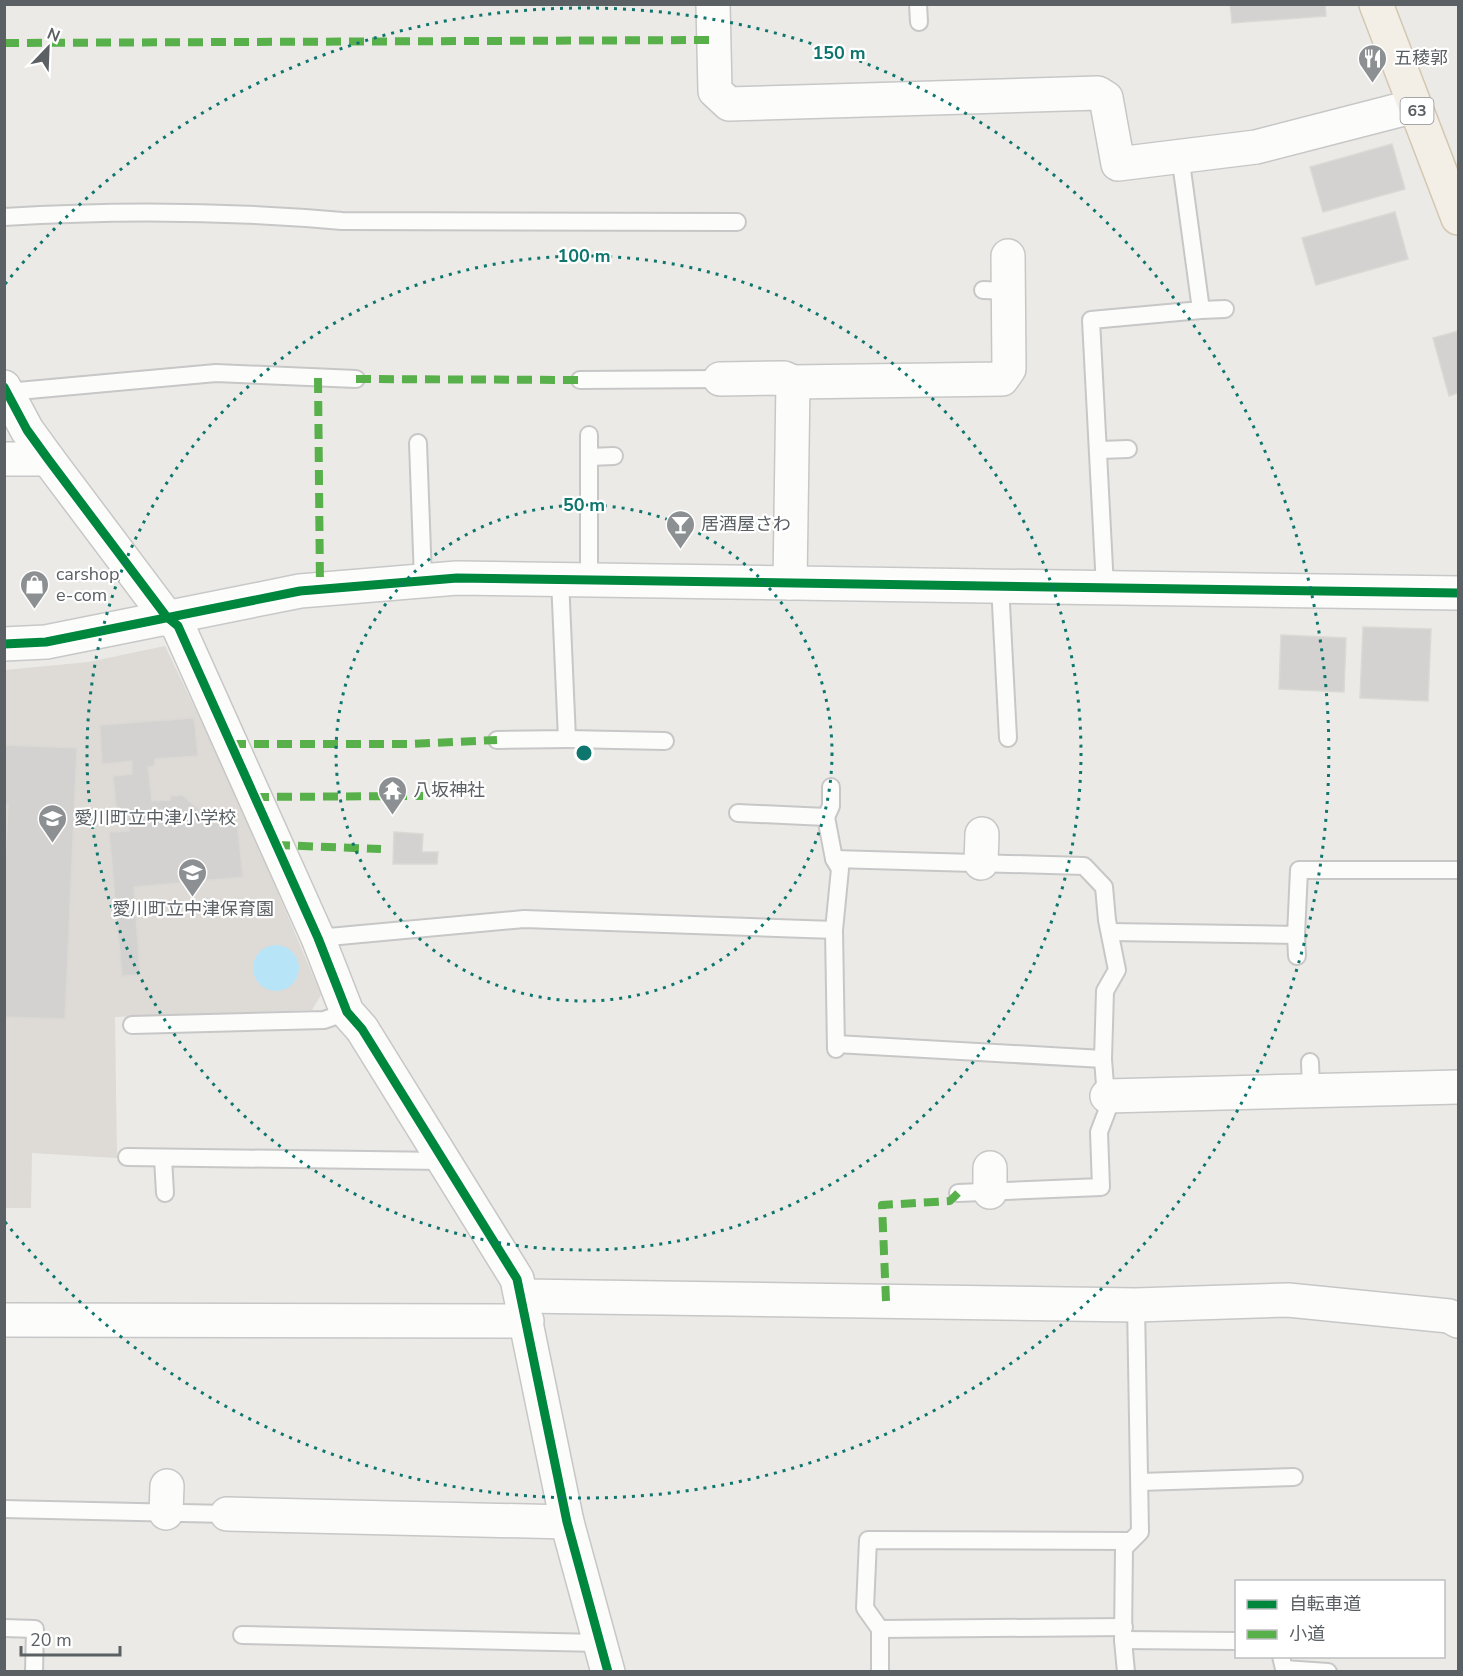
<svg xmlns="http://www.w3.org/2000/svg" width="1463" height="1676" viewBox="0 0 1463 1676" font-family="'Nunito Sans','Noto Sans JP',sans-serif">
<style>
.education{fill:#dedad5}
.water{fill:#b8e4f8}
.building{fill:#d3d2d0;stroke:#dad9d5;stroke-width:1.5}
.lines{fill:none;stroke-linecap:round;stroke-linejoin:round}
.lane-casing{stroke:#c7c7c7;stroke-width:20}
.street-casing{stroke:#c7c7c7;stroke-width:36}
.secondary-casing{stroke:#c7c8c8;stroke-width:36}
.primary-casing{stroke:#d4c7b2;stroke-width:36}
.lane{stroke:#fcfcfb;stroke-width:16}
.street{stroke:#fcfcfb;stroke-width:33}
.secondary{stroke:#fcfcfb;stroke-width:33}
.primary{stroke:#f3efe7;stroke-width:33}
.quiet{stroke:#58b04a;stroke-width:8;stroke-dasharray:15 8;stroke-linecap:butt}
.cycleway-casing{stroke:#fff;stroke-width:13}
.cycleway{stroke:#00873e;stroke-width:9}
.ring{fill:none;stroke:#0f766e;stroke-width:3;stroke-dasharray:3 6}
.labels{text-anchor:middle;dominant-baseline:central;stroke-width:4.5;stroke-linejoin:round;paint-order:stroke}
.shield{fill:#fff;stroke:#8c9092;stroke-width:1.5}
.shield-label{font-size:16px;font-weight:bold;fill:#5b6064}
.poi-label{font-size:18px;fill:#5b6064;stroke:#fff;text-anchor:start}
.centre{fill:#0f766e;stroke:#fff;stroke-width:3}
.ring-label{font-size:18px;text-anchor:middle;font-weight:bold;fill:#0f766e;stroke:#fff;stroke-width:4.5;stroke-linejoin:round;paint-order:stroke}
</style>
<rect width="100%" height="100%" fill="#ebeae6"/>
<path class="education" d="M165 646 239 800 321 995 312 1010 115 1017 117 1158 32 1153 31 1208H5V670L89 662Z"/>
<circle class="water" cx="276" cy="968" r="23"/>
<g class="building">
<path d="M1230 4H1325L1326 16 1232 23Z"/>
<path d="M1392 144 1405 189 1323 212 1310 167Z"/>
<path d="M1395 212 1408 259 1316 285 1302 238Z"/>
<path d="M1458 331V393L1449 396 1433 338Z"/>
<path d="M1363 627 1431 629 1428 701 1360 698Z"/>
<path d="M1281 635 1346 638 1344 692 1279 689Z"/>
<path d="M194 718 198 756 155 759 154 766 148 767 152 801 170 800 171 796 182 795 205 815 206 823 237 821 243 877 134 887 140 975 122 976 109 832 129 831V827H118L113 776 132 774V761L102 764 100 725Z"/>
<path d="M4 745 77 748 65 1019 4 1017V881L8 805H4Z"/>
<path d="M394 832 423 834 422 852H438L437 864H393Z"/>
</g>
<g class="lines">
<defs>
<g id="lane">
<path d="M918 4 919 22"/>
<path d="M4 217C116 210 230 211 342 221L737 222"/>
<path d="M983 290 1009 291"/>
<path d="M1201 310 1225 309"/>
<path d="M580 380 720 379"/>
<path d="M7 392 216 373 356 379"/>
<path d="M418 443 423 579"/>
<path d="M1099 450 1128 449"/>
<path d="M589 457 614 456"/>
<path d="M589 580V435"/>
<path d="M1000 585 1008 738"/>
<path d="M1105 587 1091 320 1201 310 1180 155"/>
<path d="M567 739 665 741"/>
<path d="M497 740 567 739 560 579"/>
<path d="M738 813 826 817 834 859"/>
<path d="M826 817 831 806V787"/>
<path d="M1110 932 1296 935 1299 870H1458"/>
<path d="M1296 935 1297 956"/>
<path d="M318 938 524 919 834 930"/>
<path d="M132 1025 324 1020 347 1012"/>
<path d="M836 1044 1103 1059"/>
<path d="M836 1049 834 930 840 869 834 859 1084 866 1104 887 1107 920 1117 970 1105 991 1103 1059 1107 1111 1099 1132 1101 1187 958 1193"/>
<path d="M1310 1062 1311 1090"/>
<path d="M127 1157 444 1161"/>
<path d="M163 1158 165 1193"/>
<path d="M1140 1482 1294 1477"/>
<path d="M4 1509 227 1514"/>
<path d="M4 1628 35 1629 34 1672"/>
<path d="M880 1629 865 1608 868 1540 1129 1541"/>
<path d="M242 1635 600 1643"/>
<path d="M1123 1640 1236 1641"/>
<path d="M1281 1656 1284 1669 1328 1672"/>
<path d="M880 1672V1629L1124 1627"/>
<path d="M1126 1672 1123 1640 1124 1548 1140 1532 1136 1305"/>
</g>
<g id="street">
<path d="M713 4 715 91 729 104 1098 93 1106 98 1118 164 1256 147 1415 106"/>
<path d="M720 379 784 378 793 382 1002 379 1009 369 1008 256"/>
<path d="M4 387 27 430 48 459 166 616 178 626 318 938 347 1012 362 1029 517 1279 567 1522 608 1672"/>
<path d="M4 459H48"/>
<path d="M790 583 793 382"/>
<path d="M981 863 982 834"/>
<path d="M1107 1096 1458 1087"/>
<path d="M990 1168V1192"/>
<path d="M522 1296 1136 1305 1288 1300 1449 1316 1458 1321"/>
<path d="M4 1320 527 1321"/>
<path d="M166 1513 167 1486"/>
<path d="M227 1514 567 1522"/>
</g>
<path id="secondary" d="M4 644 46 642 300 591 457 578 1458 593"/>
<path id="primary" d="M1376 4 1458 218"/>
</defs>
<use href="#lane" class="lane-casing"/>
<use href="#street" class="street-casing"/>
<use href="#secondary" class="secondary-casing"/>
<use href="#primary" class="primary-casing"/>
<use href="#lane" class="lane"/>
<use href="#street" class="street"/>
<use href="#secondary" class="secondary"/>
<use href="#primary" class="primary"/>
<g class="quiet">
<path d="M4 43 713 40"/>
<path d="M318 378 320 588"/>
<path d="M356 379 580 380"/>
<path d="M231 744H410L497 740"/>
<path d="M254 797 423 796"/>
<path d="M275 845 381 849"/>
<path d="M886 1301 882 1205 950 1201 958 1193"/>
</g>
<defs>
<g id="cycleway">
<path d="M4 387 27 430 48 459 166 616 178 626 318 938 347 1012 362 1029 517 1279 567 1522 608 1672"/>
<path d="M4 644 46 642 300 591 457 578 1458 593"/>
</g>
</defs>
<use href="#cycleway" class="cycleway-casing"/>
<use href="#cycleway" class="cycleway"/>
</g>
<g class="ring">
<circle cx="584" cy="753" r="248"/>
<circle cx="584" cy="753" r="497"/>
<path d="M5 284A745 745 0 1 1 5 1222"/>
</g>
<defs>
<symbol id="restaurant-pin" viewBox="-11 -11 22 30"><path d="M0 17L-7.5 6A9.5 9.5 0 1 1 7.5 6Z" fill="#8d9092" stroke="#fff"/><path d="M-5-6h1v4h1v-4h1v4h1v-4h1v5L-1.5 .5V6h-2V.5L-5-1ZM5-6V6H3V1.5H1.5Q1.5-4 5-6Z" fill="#fff"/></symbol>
<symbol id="bar-pin" viewBox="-11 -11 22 30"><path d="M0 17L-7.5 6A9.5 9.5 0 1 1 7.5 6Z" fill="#8d9092" stroke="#fff"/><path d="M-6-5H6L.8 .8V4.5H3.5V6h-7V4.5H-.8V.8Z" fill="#fff"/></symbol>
<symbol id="shop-pin" viewBox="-11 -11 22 30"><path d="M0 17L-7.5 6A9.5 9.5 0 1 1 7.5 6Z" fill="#8d9092" stroke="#fff"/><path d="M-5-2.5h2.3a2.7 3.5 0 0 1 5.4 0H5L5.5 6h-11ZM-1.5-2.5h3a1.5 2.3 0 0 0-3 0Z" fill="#fff"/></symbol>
<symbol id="temple-pin" viewBox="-11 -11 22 30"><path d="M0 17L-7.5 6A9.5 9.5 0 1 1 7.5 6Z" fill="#8d9092" stroke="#fff"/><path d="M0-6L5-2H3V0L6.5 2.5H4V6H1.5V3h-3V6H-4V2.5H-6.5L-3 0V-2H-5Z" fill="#fff"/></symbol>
<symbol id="school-pin" viewBox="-11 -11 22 30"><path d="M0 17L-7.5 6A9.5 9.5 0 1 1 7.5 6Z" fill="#8d9092" stroke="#fff"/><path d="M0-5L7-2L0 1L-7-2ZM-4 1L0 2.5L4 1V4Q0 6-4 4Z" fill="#fff"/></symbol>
</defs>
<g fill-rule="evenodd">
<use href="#restaurant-pin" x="1356" y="42" width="33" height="45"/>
<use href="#bar-pin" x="664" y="508" width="33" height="45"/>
<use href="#shop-pin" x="18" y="568" width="33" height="45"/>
<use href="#temple-pin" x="376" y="774" width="33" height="45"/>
<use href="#school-pin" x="36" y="802" width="33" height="45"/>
<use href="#school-pin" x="176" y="856" width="33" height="45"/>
</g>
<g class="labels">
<rect class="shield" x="1400.5" y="98" width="33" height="26" rx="4.5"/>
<g class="shield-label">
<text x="1417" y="111">63</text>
</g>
<g class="poi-label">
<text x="1394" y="58">五稜郭</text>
<text x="701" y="524">居酒屋さわ</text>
<text x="56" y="574">carshop<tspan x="56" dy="21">e-com</tspan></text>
<text x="413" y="790">八坂神社</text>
<text x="74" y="818">愛川町立中津小学校</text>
<text x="193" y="909" text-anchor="middle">愛川町立中津保育園</text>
</g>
</g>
<circle cx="584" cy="753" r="9" class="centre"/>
<g class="ring-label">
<text x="839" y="59">150 m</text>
<text x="584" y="262">100 m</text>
<text x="584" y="511">50 m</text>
</g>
<rect width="1463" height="1676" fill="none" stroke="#5b6064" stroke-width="12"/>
<rect x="1235" y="1580" width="210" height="78" fill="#ffffff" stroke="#bdbfc1" stroke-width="1.5"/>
<rect x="1247" y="1600" width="30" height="9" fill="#00873e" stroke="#bdbfc1" stroke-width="1.5"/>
<text x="1289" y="1610" font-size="18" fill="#5b6064">自転車道</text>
<rect x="1247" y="1630" width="30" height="9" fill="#58b04a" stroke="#bdbfc1" stroke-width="1.5"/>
<text x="1289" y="1640" font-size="18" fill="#5b6064">小道</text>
<g transform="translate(48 48) rotate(23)" stroke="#ffffff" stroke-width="4.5" paint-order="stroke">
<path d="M0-4.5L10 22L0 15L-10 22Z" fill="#5b6064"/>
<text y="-9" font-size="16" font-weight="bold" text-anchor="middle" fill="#5b6064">N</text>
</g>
<path d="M21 1646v9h99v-9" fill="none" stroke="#5b6064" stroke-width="3"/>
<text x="30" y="1646" font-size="18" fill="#5b6064" stroke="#ffffff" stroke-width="4.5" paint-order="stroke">20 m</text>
</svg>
